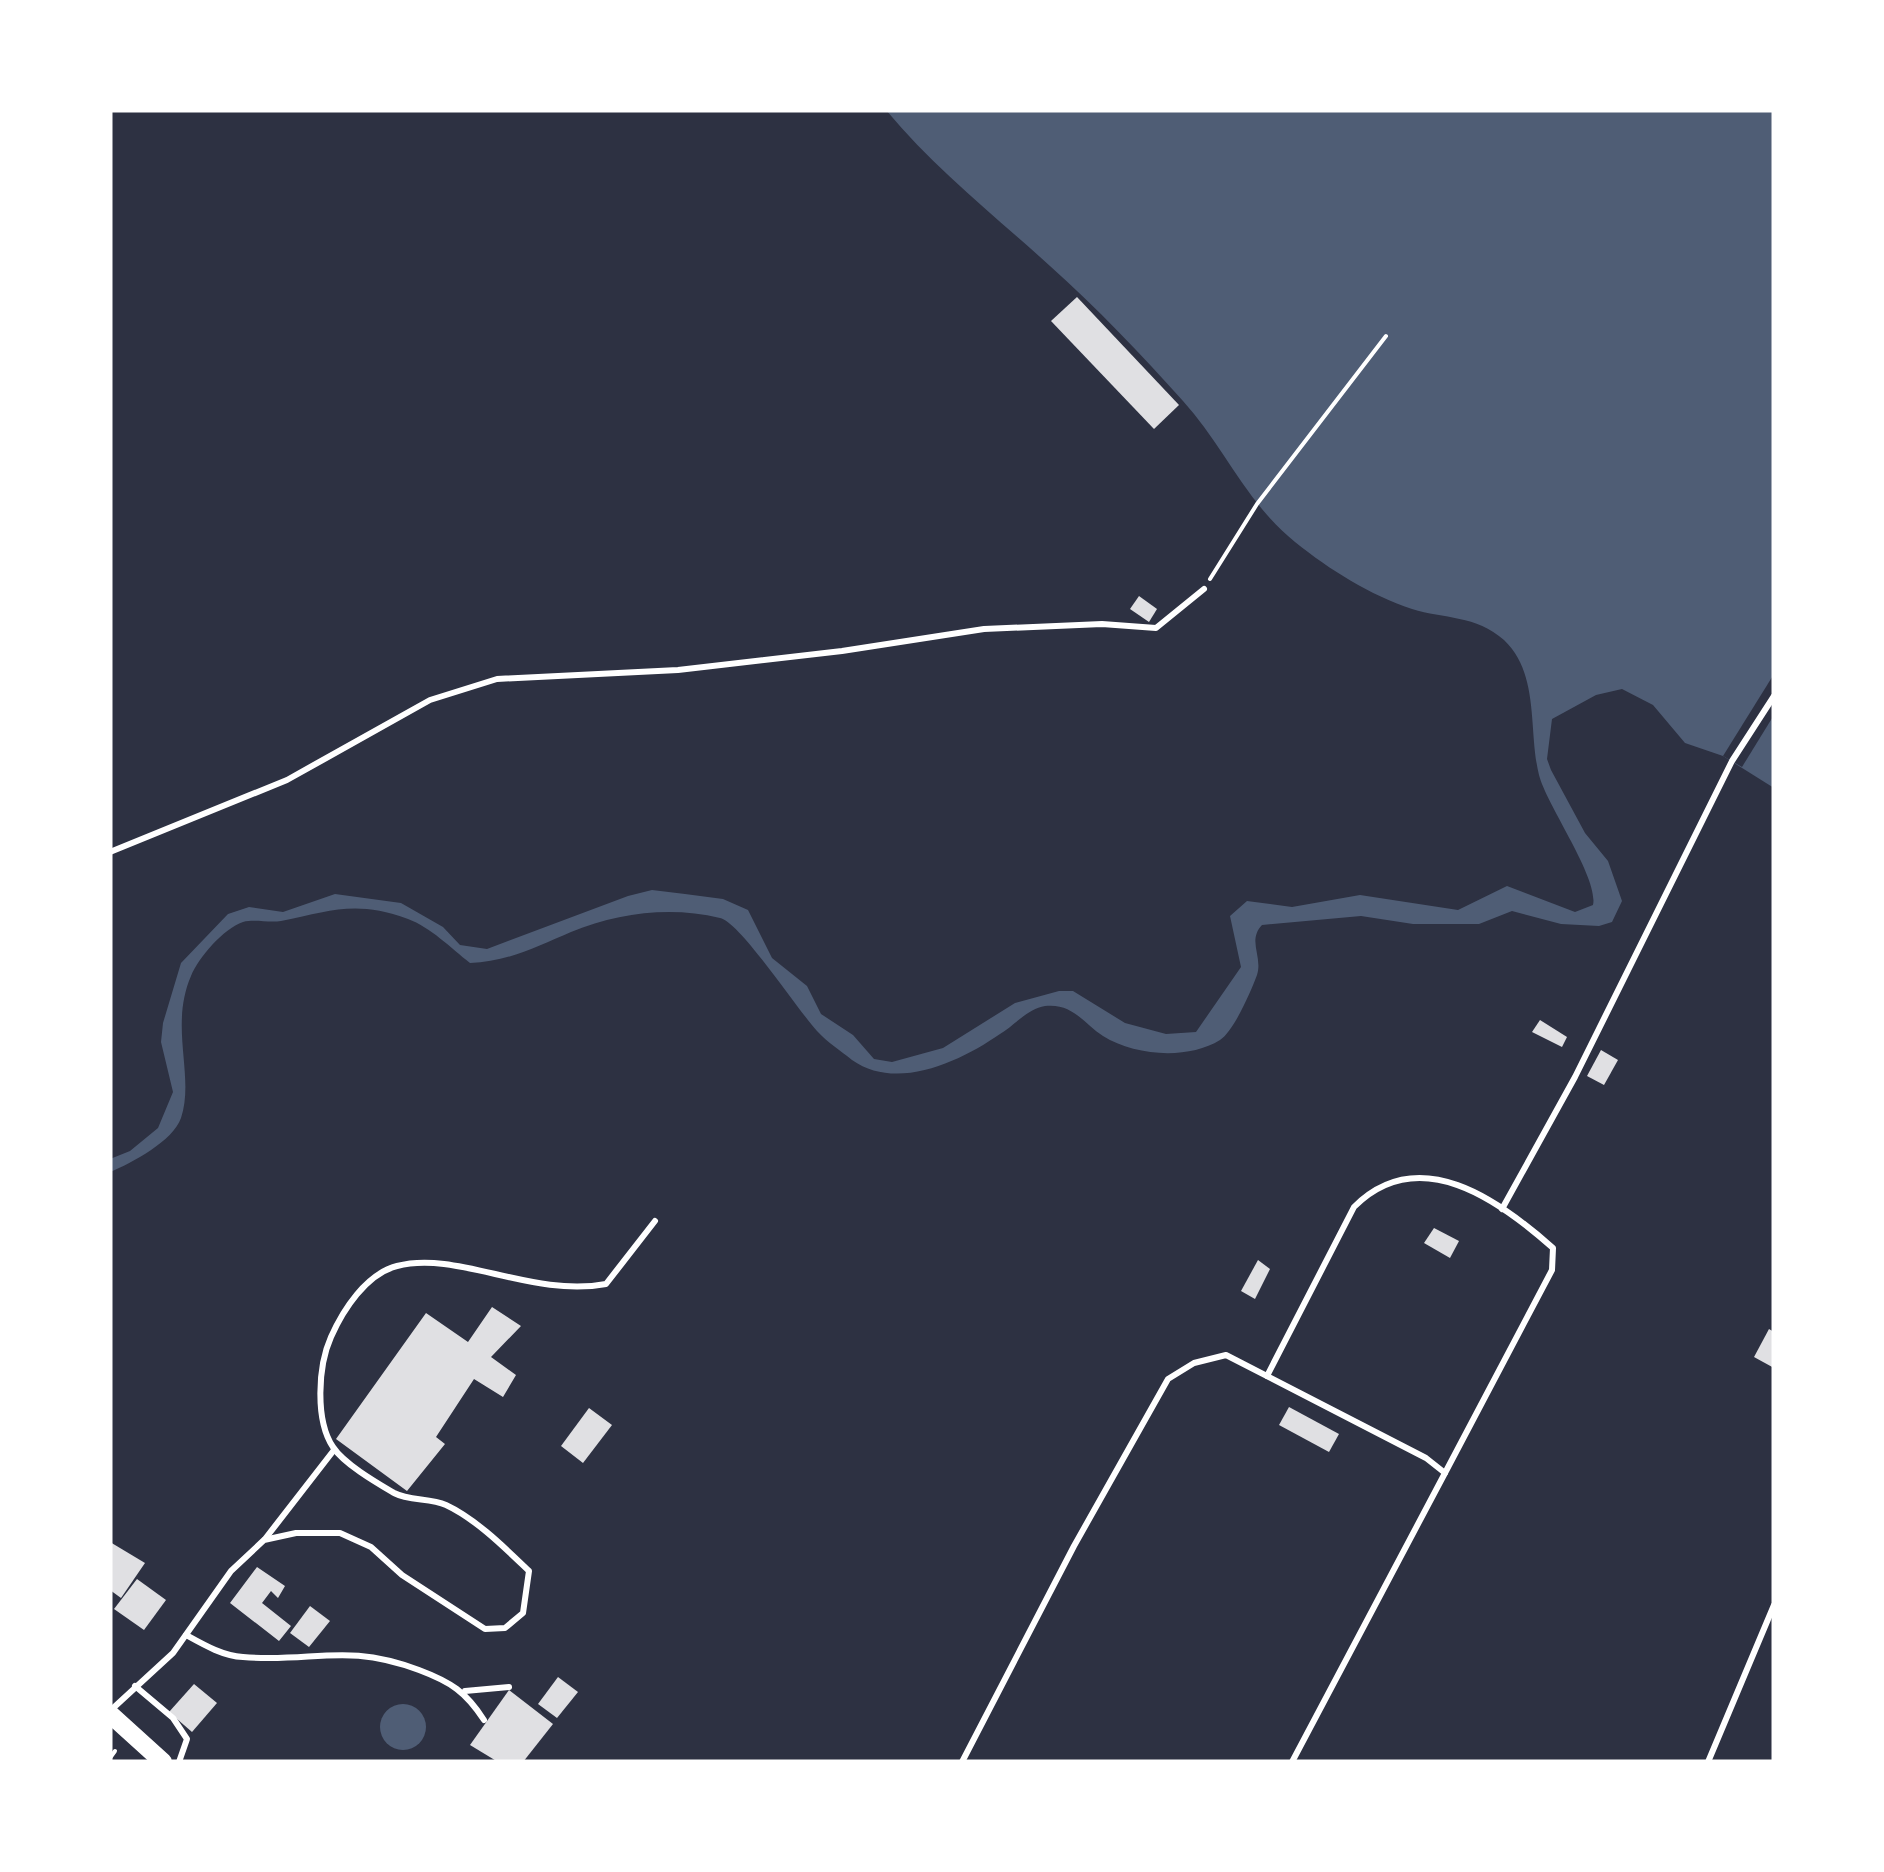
<svg xmlns="http://www.w3.org/2000/svg" width="1884" height="1872" viewBox="0 0 1884 1872" font-family="Manrope,sans-serif">
<style>
.water{fill:#4f5d75}
.pier{fill:#2d3142}
.building{fill:#e0e0e3}
.lines{fill:none;stroke-linecap:round;stroke-linejoin:round}
.path{stroke:#fff;stroke-width:4}
.service{stroke:#fff;stroke-width:6}
.primary{stroke:#fff;stroke-width:18}
</style>
<rect width="100%" height="100%" fill="#2d3142"/>
<g class="water">
<path d="M886 110H1774V788L1723 756 1685 743 1653 705 1622 689 1596 695 1552 719 1547 759 1551 770 1585 833 1608 861 1622 901 1612 922 1599 926 1561 924 1512 911 1479 924H1413L1361 916 1262 925C1247 941 1263 956 1257 975 1251 991 1234 1031 1220 1040 1188 1060 1135 1056 1103 1036 1083 1023 1073 1003 1045 1006 1027 1009 1015 1025 1000 1034 961 1061 897 1092 852 1060 841 1051 827 1042 817 1031 797 1009 740 922 720 918 670 906 618 913 571 932 538 946 507 962 470 963 451 948 430 927 408 919 355 900 332 911 281 921 269 923 255 919 243 922 223 929 199 957 191 976 169 1027 195 1076 181 1118 173 1141 132 1163 110 1172V1159L130 1151 158 1128 173 1092 161 1042 163 1023 181 963 228 914 249 907 283 912 335 894 401 903 443 927 460 945 487 949 628 896 652 890 685 894 723 899 748 910 772 958 807 986 821 1014 853 1035 874 1059 892 1062 943 1048 1015 1003 1059 991H1073L1125 1023 1166 1034 1196 1032 1241 967 1230 916 1247 901 1292 907 1360 895 1458 910 1507 886 1575 912 1593 905C1599 878 1547 806 1539 775 1528 731 1540 674 1504 640 1476 615 1444 619 1412 609 1370 595 1330 570 1295 542 1247 504 1223 445 1183 401 1141 354 1097 308 1050 266 994 215 935 169 886 110Z"/>
<circle cx="403" cy="1727" r="23"/>
</g>
<path class="pier" d="M1774 674V715L1742 767 1723 756Z"/>
<g class="building">
<path d="M1077 297 1179 405 1154 429 1051 321Z"/>
<path d="M1139 596 1157 609 1149 622 1130 609Z"/>
<path d="M1540 1020 1567 1037 1562 1047 1532 1032Z"/>
<path d="M1601 1050 1618 1060 1604 1085 1587 1076Z"/>
<path d="M1434 1228 1459 1241 1450 1258 1424 1243Z"/>
<path d="M1258 1260 1270 1269 1255 1299 1241 1291Z"/>
<path d="M492 1307 521 1326 491 1357 516 1375 503 1397 474 1379 436 1437 445 1444 407 1491 336 1439 426 1313 468 1342Z"/>
<path d="M1769 1329 1774 1332V1368L1754 1357Z"/>
<path d="M1289 1407 1339 1434 1329 1452 1279 1425Z"/>
<path d="M589 1408 612 1425 583 1463 561 1446Z"/>
<path d="M110 1542 145 1563 121 1598 110 1590Z"/>
<path d="M257 1567 285 1586 278 1598 271 1591 262 1603 291 1626 279 1641 230 1603Z"/>
<path d="M137 1579 166 1600 144 1630 114 1609Z"/>
<path d="M310 1606 330 1621 309 1647 290 1633Z"/>
<path d="M558 1677 578 1692 557 1718 538 1704Z"/>
<path d="M194 1684 217 1703 192 1732 169 1712Z"/>
<path d="M509 1690 553 1724 523 1762H498L470 1745Z"/>
</g>
<g class="lines">
<g class="path">
<path d="M1210 579 1257 504 1386 336"/>
<path d="M110 1758 115 1751"/>
</g>
<g class="service">
<path d="M110 852 287 780 430 700 497 679 678 670 842 651 984 629 1102 624 1156 628 1204 589"/>
<path d="M1502 1209 1575 1077 1732 761 1774 696"/>
<path d="M1267 1376 1354 1207C1419 1142 1499 1200 1553 1248L1552 1270 1445 1473"/>
<path d="M265 1539 334 1450"/>
<path d="M186 1635C204 1645 223 1656 243 1657 313 1663 345 1642 419 1670 451 1682 466 1692 484 1720"/>
<path d="M135 1686 173 1718 187 1739 179 1762"/>
<path d="M465 1691 509 1687"/>
<path d="M111 1710 173 1653 231 1571 264 1540 296 1533H340L371 1547 402 1575 485 1629 505 1628 523 1613 529 1571C505 1548 476 1519 446 1505 430 1498 409 1501 394 1493 377 1483 344 1464 333 1447 315 1420 318 1366 331 1337 343 1310 366 1274 397 1266 457 1250 532 1298 606 1284L655 1221"/>
<path d="M962 1762 1074 1546 1168 1379 1194 1363 1226 1355 1426 1458 1445 1473 1292 1762"/>
<path d="M1708 1762 1774 1605"/>
</g>
<path class="primary" d="M110 1714 163 1762"/>
</g>
<rect width="1884" height="1872" fill="none" stroke="#ffffff" stroke-width="225"/>
</svg>
